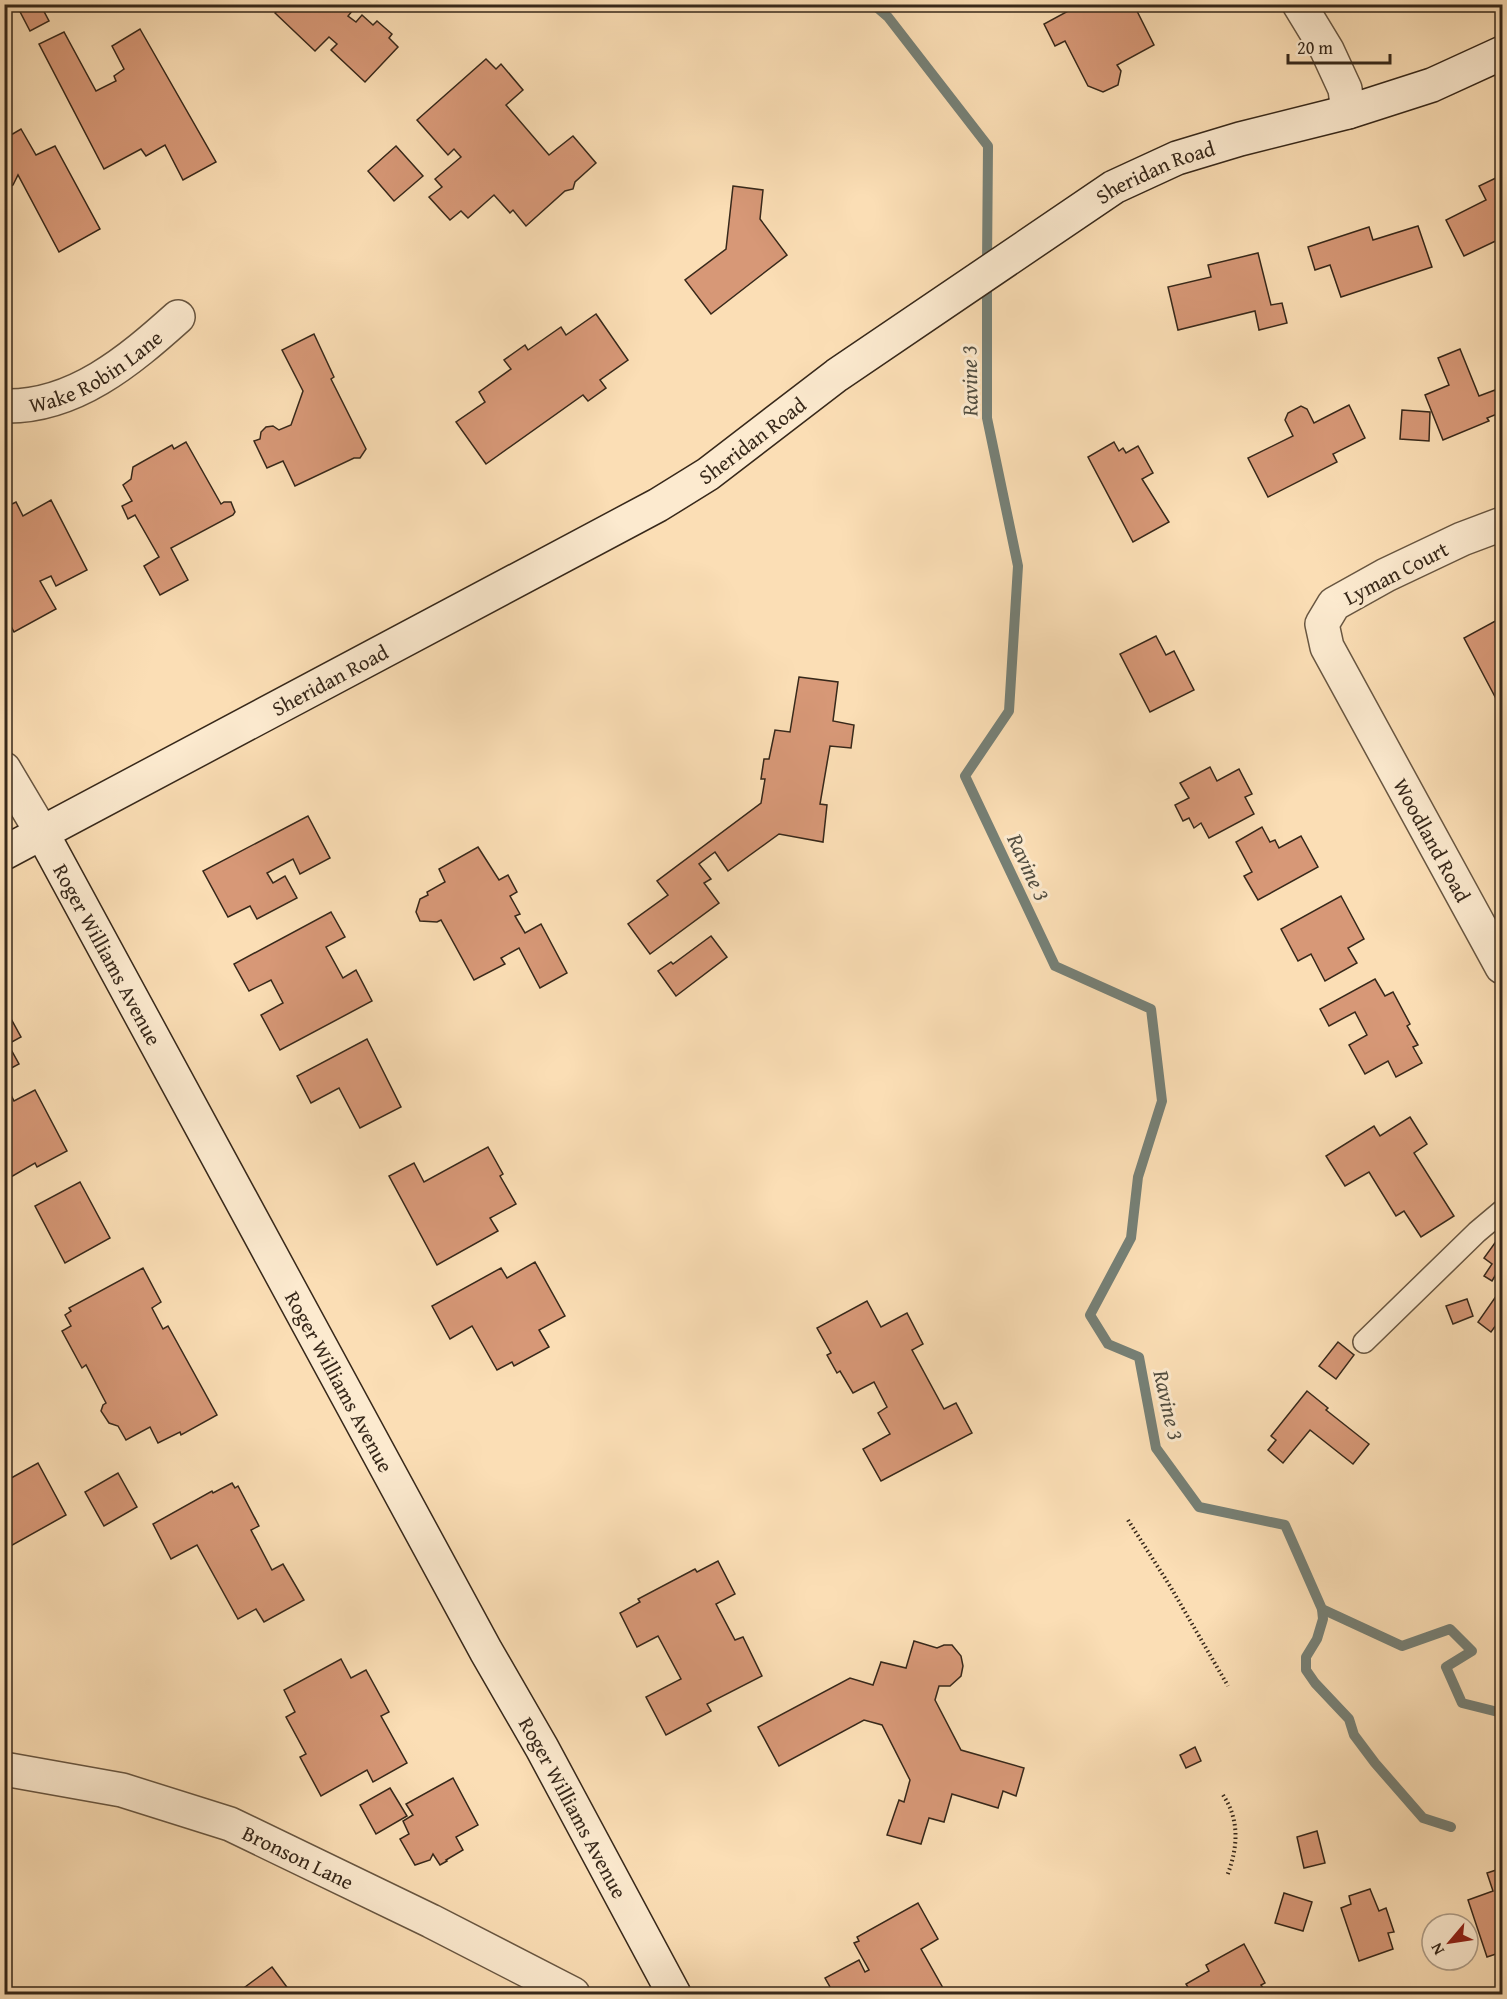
<svg xmlns="http://www.w3.org/2000/svg" width="1507" height="1999" viewBox="0 0 1507 1999" font-family="'Gentium Book Plus',serif">
<style>
.lines{fill:none;stroke-linecap:round;stroke-linejoin:round}
.stream{stroke:#768076;stroke-width:10}
.building{fill:#d79877;stroke:#37281a;stroke-width:1.5}
.lane-casing{stroke:#685641;stroke-width:24}
.street-casing{stroke:#685641;stroke-width:36}
.secondary-casing{stroke:#37281a;stroke-width:36}
.path{stroke:#37281a;stroke-width:4;stroke-dasharray:1.5 3;stroke-linecap:butt}
.lane{stroke:#fceacf;stroke-width:21}
.street{stroke:#fceacf;stroke-width:33}
.secondary{stroke:#fceacf;stroke-width:33}
.labels{text-anchor:middle;dominant-baseline:central;stroke-width:6;stroke-linejoin:round;paint-order:stroke}
.street-label{font-size:21px;fill:#37281a;stroke:#fceacf}
.water-label{font-size:22px;font-style:italic;fill:#514d40;stroke:#fceacf}
</style>
<rect width="100%" height="100%" fill="#fbdeb5"/>
<filter id="stains"><feTurbulence type="fractalNoise" baseFrequency=".00333" numOctaves="4"/><feColorMatrix values="0 0 0 0 .2 0 0 0 0 .09 0 0 0 0 .02 0 0 0 .5 -.17"/></filter>
<radialGradient id="worn" r=".72"><stop offset=".6" stop-color="#630" stop-opacity="0"/><stop offset="1" stop-color="#630" stop-opacity=".3"/></radialGradient>
<g class="lines">
<g class="stream">
<path d="M873 4 888 17 988 146 987 265"/>
<path d="M987 281V418L1018 566 1009 711 965 776 1055 966 1151 1009 1162 1101 1138 1177 1131 1238 1090 1315 1108 1344 1139 1357 1156 1448 1199 1507 1285 1525 1322 1609 1402 1646 1450 1629 1472 1651 1446 1667 1462 1703 1502 1713"/>
<path d="M1322 1609 1323 1619 1317 1639 1306 1657V1670L1315 1683 1349 1719 1354 1735 1375 1763 1423 1818 1451 1827"/>
</g>
</g>
<g class="building">
<path d="M16 4H40L49 21 30 31Z"/>
<path d="M283 4H358L348 16 356 22 362 15 373 25 377 21 392 34 389 38 398 47 365 82 331 50 337 44 329 37 315 51 275 13Z"/>
<path d="M1081 4H1150L1137 11 1154 45 1117 65 1121 71 1118 85 1103 92 1088 86 1065 41 1055 46 1044 24Z"/>
<path d="M140 29 216 162 183 180 165 145 146 156 141 149 104 169 39 44 64 32 96 91 116 81 114 76 124 69 112 46Z"/>
<path d="M486 59 496 69 501 64 523 90 506 105 549 155 573 136 596 163 575 182 573 189 565 191 526 226 513 210 510 213 494 195 468 218 461 211 450 220 429 197 442 187 435 179 461 157 454 149 448 155 417 120Z"/>
<path d="M21 129 36 155 55 146 100 229 59 252 18 175 13 185 4 190V139Z"/>
<path d="M396 146 423 176 394 201 368 171Z"/>
<path d="M1502 175V238L1464 256 1446 220 1486 200 1479 186Z"/>
<path d="M733 186 763 190 760 219 787 255 711 314 685 280 726 249Z"/>
<path d="M1418 226 1432 267 1341 297 1330 265 1315 270 1308 247 1369 227 1373 240Z"/>
<path d="M1258 253 1271 305 1282 303 1287 323 1259 330 1255 311 1178 330 1168 287 1211 277 1208 265Z"/>
<path d="M596 314 628 360 600 380 606 388 588 401 583 395 486 464 456 422 485 402 479 392 511 369 504 360 525 345 528 350 561 327 566 335Z"/>
<path d="M314 334 334 377 331 379 366 449 360 458H354L295 486 283 461 267 468 254 441 260 439 261 432 266 427 273 426 279 430 291 425 303 391 282 350Z"/>
<path d="M1460 349 1479 396 1495 390 1502 412 1487 418 1489 421 1443 440 1425 395 1449 385 1438 358Z"/>
<path d="M1349 405 1365 438 1333 454 1337 462 1268 497 1248 458 1293 436 1285 420 1288 413 1301 406 1307 409 1314 423Z"/>
<path d="M1402 410 1430 412 1429 441 1400 439Z"/>
<path d="M186 442 221 504 224 502H231L235 512 233 515 171 548 188 580 160 595 144 566 159 557 135 515 128 519 122 506 132 501 123 485 131 479 133 467 172 445 174 449Z"/>
<path d="M1114 442 1119 451 1123 448 1126 453 1138 446 1153 473 1142 479 1169 522 1133 542 1088 457Z"/>
<path d="M51 500 87 570 56 586 51 576 40 581 56 609 14 632 4 613V505L6 507 16 502 23 516Z"/>
<path d="M1499 619 1502 625V710L1464 638Z"/>
<path d="M1156 636 1166 655 1174 651 1194 690 1150 712 1120 654Z"/>
<path d="M799 677 838 682 833 721 854 725 851 748 830 746 820 804 827 805 823 842 779 834 728 871 715 852 699 864 711 879 704 883 719 903 650 954 628 924 668 895 657 881 761 803 765 779H761L764 759H769L775 730 790 732Z"/>
<path d="M1210 767 1217 781 1239 769 1252 794 1245 797 1254 814 1209 838 1201 823 1194 828 1189 818 1183 821 1175 805 1189 798 1180 783Z"/>
<path d="M308 816 330 858 300 874 293 859 267 873 273 883 285 876 297 898 257 919 250 906 228 917 203 871Z"/>
<path d="M1262 827 1270 842 1275 840 1279 848 1301 836 1318 867 1258 900 1244 876 1252 872 1236 842Z"/>
<path d="M478 847 499 880 508 875 517 892 510 896 520 914 515 916 525 933 541 924 567 973 540 988 519 948 501 958 505 964 474 980 441 920 437 922 420 921 416 912 420 899 428 895 427 892 445 882 439 869Z"/>
<path d="M1341 896 1364 939 1348 948 1357 963 1325 981 1311 954 1298 961 1281 929Z"/>
<path d="M331 912 345 937 326 947 343 978 356 970 372 1001 280 1050 261 1015 283 1003 271 980 249 991 234 964Z"/>
<path d="M711 936 727 957 676 996 658 971 671 962 673 964Z"/>
<path d="M1375 979 1385 996 1393 992 1410 1024 1407 1026 1418 1045 1413 1047 1422 1063 1396 1077 1388 1061 1365 1074 1349 1045 1367 1035 1355 1012 1329 1026 1320 1009Z"/>
<path d="M4 1006 21 1037 8 1044 19 1064 4 1072Z"/>
<path d="M367 1039 401 1107 360 1128 339 1088 311 1103 297 1076Z"/>
<path d="M35 1090 67 1151 37 1167 35 1163 4 1181V1096L10 1093 14 1101Z"/>
<path d="M1410 1117 1427 1144 1414 1153 1454 1216 1421 1237 1404 1211 1396 1216 1369 1172 1345 1186 1326 1156 1374 1126 1380 1136Z"/>
<path d="M488 1147 503 1174 500 1176 516 1204 490 1218 498 1231 437 1265 389 1176 414 1163 424 1182Z"/>
<path d="M80 1182 110 1238 65 1263 35 1206Z"/>
<path d="M1497 1240 1502 1244V1282L1495 1276 1492 1281 1484 1276 1492 1264 1484 1258Z"/>
<path d="M535 1262 565 1316 539 1330 549 1347 514 1366 512 1362 497 1370 472 1326 450 1339 432 1306 501 1268 507 1278Z"/>
<path d="M143 1268 161 1302 152 1308 163 1329 168 1326 217 1415 181 1435 180 1432 158 1443 150 1427 126 1440 118 1426 109 1423 101 1411 103 1405 106 1403 86 1365 82 1368 62 1331 71 1326 65 1315 71 1311 69 1308Z"/>
<path d="M1499 1292 1502 1294V1317L1491 1332 1478 1322Z"/>
<path d="M1467 1299 1473 1316 1453 1324 1446 1306Z"/>
<path d="M867 1301 881 1327 907 1313 923 1344 912 1350 944 1409 956 1403 972 1433 881 1481 863 1449 890 1434 878 1413 887 1407 874 1382 853 1393 840 1371 837 1373 827 1355 831 1353 817 1328Z"/>
<path d="M1338 1342 1354 1355 1336 1379 1319 1366Z"/>
<path d="M1307 1391 1328 1408 1326 1410 1369 1444 1353 1464 1310 1430 1283 1463 1268 1450 1276 1440 1271 1436Z"/>
<path d="M38 1463 66 1515 5 1549 7 1553 4 1555V1482Z"/>
<path d="M118 1473 137 1507 104 1526 85 1492Z"/>
<path d="M232 1483 235 1488 238 1486 259 1526 251 1530 272 1570 283 1564 304 1600 264 1622 256 1609 238 1619 197 1545 171 1559 153 1524 212 1491 213 1493Z"/>
<path d="M718 1561 735 1594 716 1604 735 1640 743 1637 762 1676 707 1704 711 1711 666 1735 646 1697 681 1679 658 1636 637 1647 620 1613 640 1602 638 1599 695 1569 697 1572Z"/>
<path d="M914 1641 937 1648 944 1645H952L961 1656 963 1666 961 1676 950 1686H939L935 1700 961 1750 1024 1768 1016 1796 1003 1791 998 1808 952 1794 944 1822 929 1818 921 1844 887 1835 899 1800 904 1802 910 1780 882 1725 864 1720 779 1766 758 1727 850 1678 873 1685 881 1662 906 1668Z"/>
<path d="M341 1659 351 1678 366 1670 389 1712 381 1716 407 1763 373 1782 367 1770 321 1796 300 1757 306 1754 286 1717 295 1712 284 1690Z"/>
<path d="M1195 1747 1201 1761 1186 1768 1180 1755Z"/>
<path d="M453 1778 478 1825 456 1837 463 1850 446 1860 447 1861 440 1865 433 1854 430 1860 415 1865 400 1839 409 1834 403 1821 413 1815 406 1804Z"/>
<path d="M390 1788 407 1816 376 1834 360 1805Z"/>
<path d="M1317 1831 1325 1863 1304 1868 1297 1837Z"/>
<path d="M1502 1868V1952L1487 1957 1468 1900 1493 1891 1487 1873Z"/>
<path d="M1370 1889 1379 1911 1386 1908 1394 1932 1388 1933 1393 1949 1359 1961 1341 1908 1351 1904 1349 1896Z"/>
<path d="M1284 1893 1312 1902 1303 1931 1275 1923Z"/>
<path d="M918 1903 938 1939 921 1949 943 1988 931 1994H834L825 1978 859 1960 865 1972 869 1970 854 1943 859 1941 857 1937Z"/>
<path d="M1244 1944 1265 1983 1261 1985 1267 1994H1192L1186 1984 1209 1971 1206 1965Z"/>
<path d="M272 1967 292 1994H245L241 1990Z"/>
</g>
<g class="lines">
<defs>
<path id="lane" d="M1364 1342 1477 1232 1502 1211"/>
<g id="street">
<path d="M1299 4 1327 50 1345 89 1348 112"/>
<path id="s1" d="M4 406C74 408 130 360 178 317"/>
<path id="s2" d="M1502 524 1462 539 1386 575 1334 604 1322 624 1327 647 1502 967"/>
<path d="M4 769 42 833"/>
<path id="s3" d="M4 1769 122 1790 230 1824 431 1921 573 1994"/>
</g>
<g id="secondary">
<path id="s4" d="M42 833 486 1651 542 1748 674 1994"/>
<path id="s5" d="M4 853 658 505 708 474 837 375 1114 187 1177 158 1240 139 1348 112 1432 85 1502 53"/>
</g>
</defs>
<use href="#lane" class="lane-casing"/>
<use href="#street" class="street-casing"/>
<use href="#secondary" class="secondary-casing"/>
<g class="path">
<path d="M1128 1520 1170 1586 1228 1686"/>
<path d="M1223 1795C1240 1820 1238 1848 1227 1876"/>
</g>
<use href="#lane" class="lane"/>
<use href="#street" class="street"/>
<use href="#secondary" class="secondary"/>
</g>
<g class="labels">
<g class="street-label">
<text stroke="none"><textPath href="#s5" startOffset="1341">Sheridan Road</textPath></text>
<text stroke="none"><textPath href="#s1" startOffset="100">Wake Robin Lane</textPath></text>
<text stroke="none"><textPath href="#s5" startOffset="855">Sheridan Road</textPath></text>
<text transform="translate(1396 573) rotate(-27)">Lyman Court</text>
<text stroke="none"><textPath href="#s5" startOffset="369">Sheridan Road</textPath></text>
<text stroke="none"><textPath href="#s2" startOffset="453">Woodland Road</textPath></text>
<text stroke="none"><textPath href="#s4" startOffset="138">Roger Williams Avenue</textPath></text>
<text stroke="none"><textPath href="#s4" startOffset="624">Roger Williams Avenue</textPath></text>
<text stroke="none"><textPath href="#s4" startOffset="1110">Roger Williams Avenue</textPath></text>
<text stroke="none"><textPath href="#s3" startOffset="309">Bronson Lane</textPath></text>
</g>
<g class="water-label">
<text transform="translate(969 381) rotate(-91)">Ravine 3</text>
<text transform="translate(1029 867) rotate(65)">Ravine 3</text>
<text transform="translate(1169 1405) rotate(77)">Ravine 3</text>
</g>
</g>
<rect width="1507" height="1999" fill="none" stroke="#fbdeb5" stroke-width="24"/>
<rect x="6" y="6" width="1495" height="1987" fill="none" stroke="#37281a" stroke-width="3"/>
<rect x="12" y="12" width="1483" height="1975" fill="none" stroke="#37281a" stroke-width="1.5"/>
<g transform="translate(1450 1942) rotate(241)"><circle r="28" fill="#fceacf" stroke="#ad9c87" stroke-width="1.5"/>
<path d="M0-4.5L10 22L0 15L-10 22Z" fill="#8f2418"/>
<text y="-9" font-size="16" font-weight="bold" text-anchor="middle" fill="#37281a">N</text>
</g>
<path d="M1288 54v9h102v-9" fill="none" stroke="#37281a" stroke-width="3"/>
<text x="1297" y="54" font-size="18" fill="#37281a" stroke="#fceacf" stroke-width="4.5" paint-order="stroke">20 m</text>
<rect width="100%" height="100%" filter="url(#stains)"/>
<rect width="100%" height="100%" fill="url(#worn)"/>
</svg>
